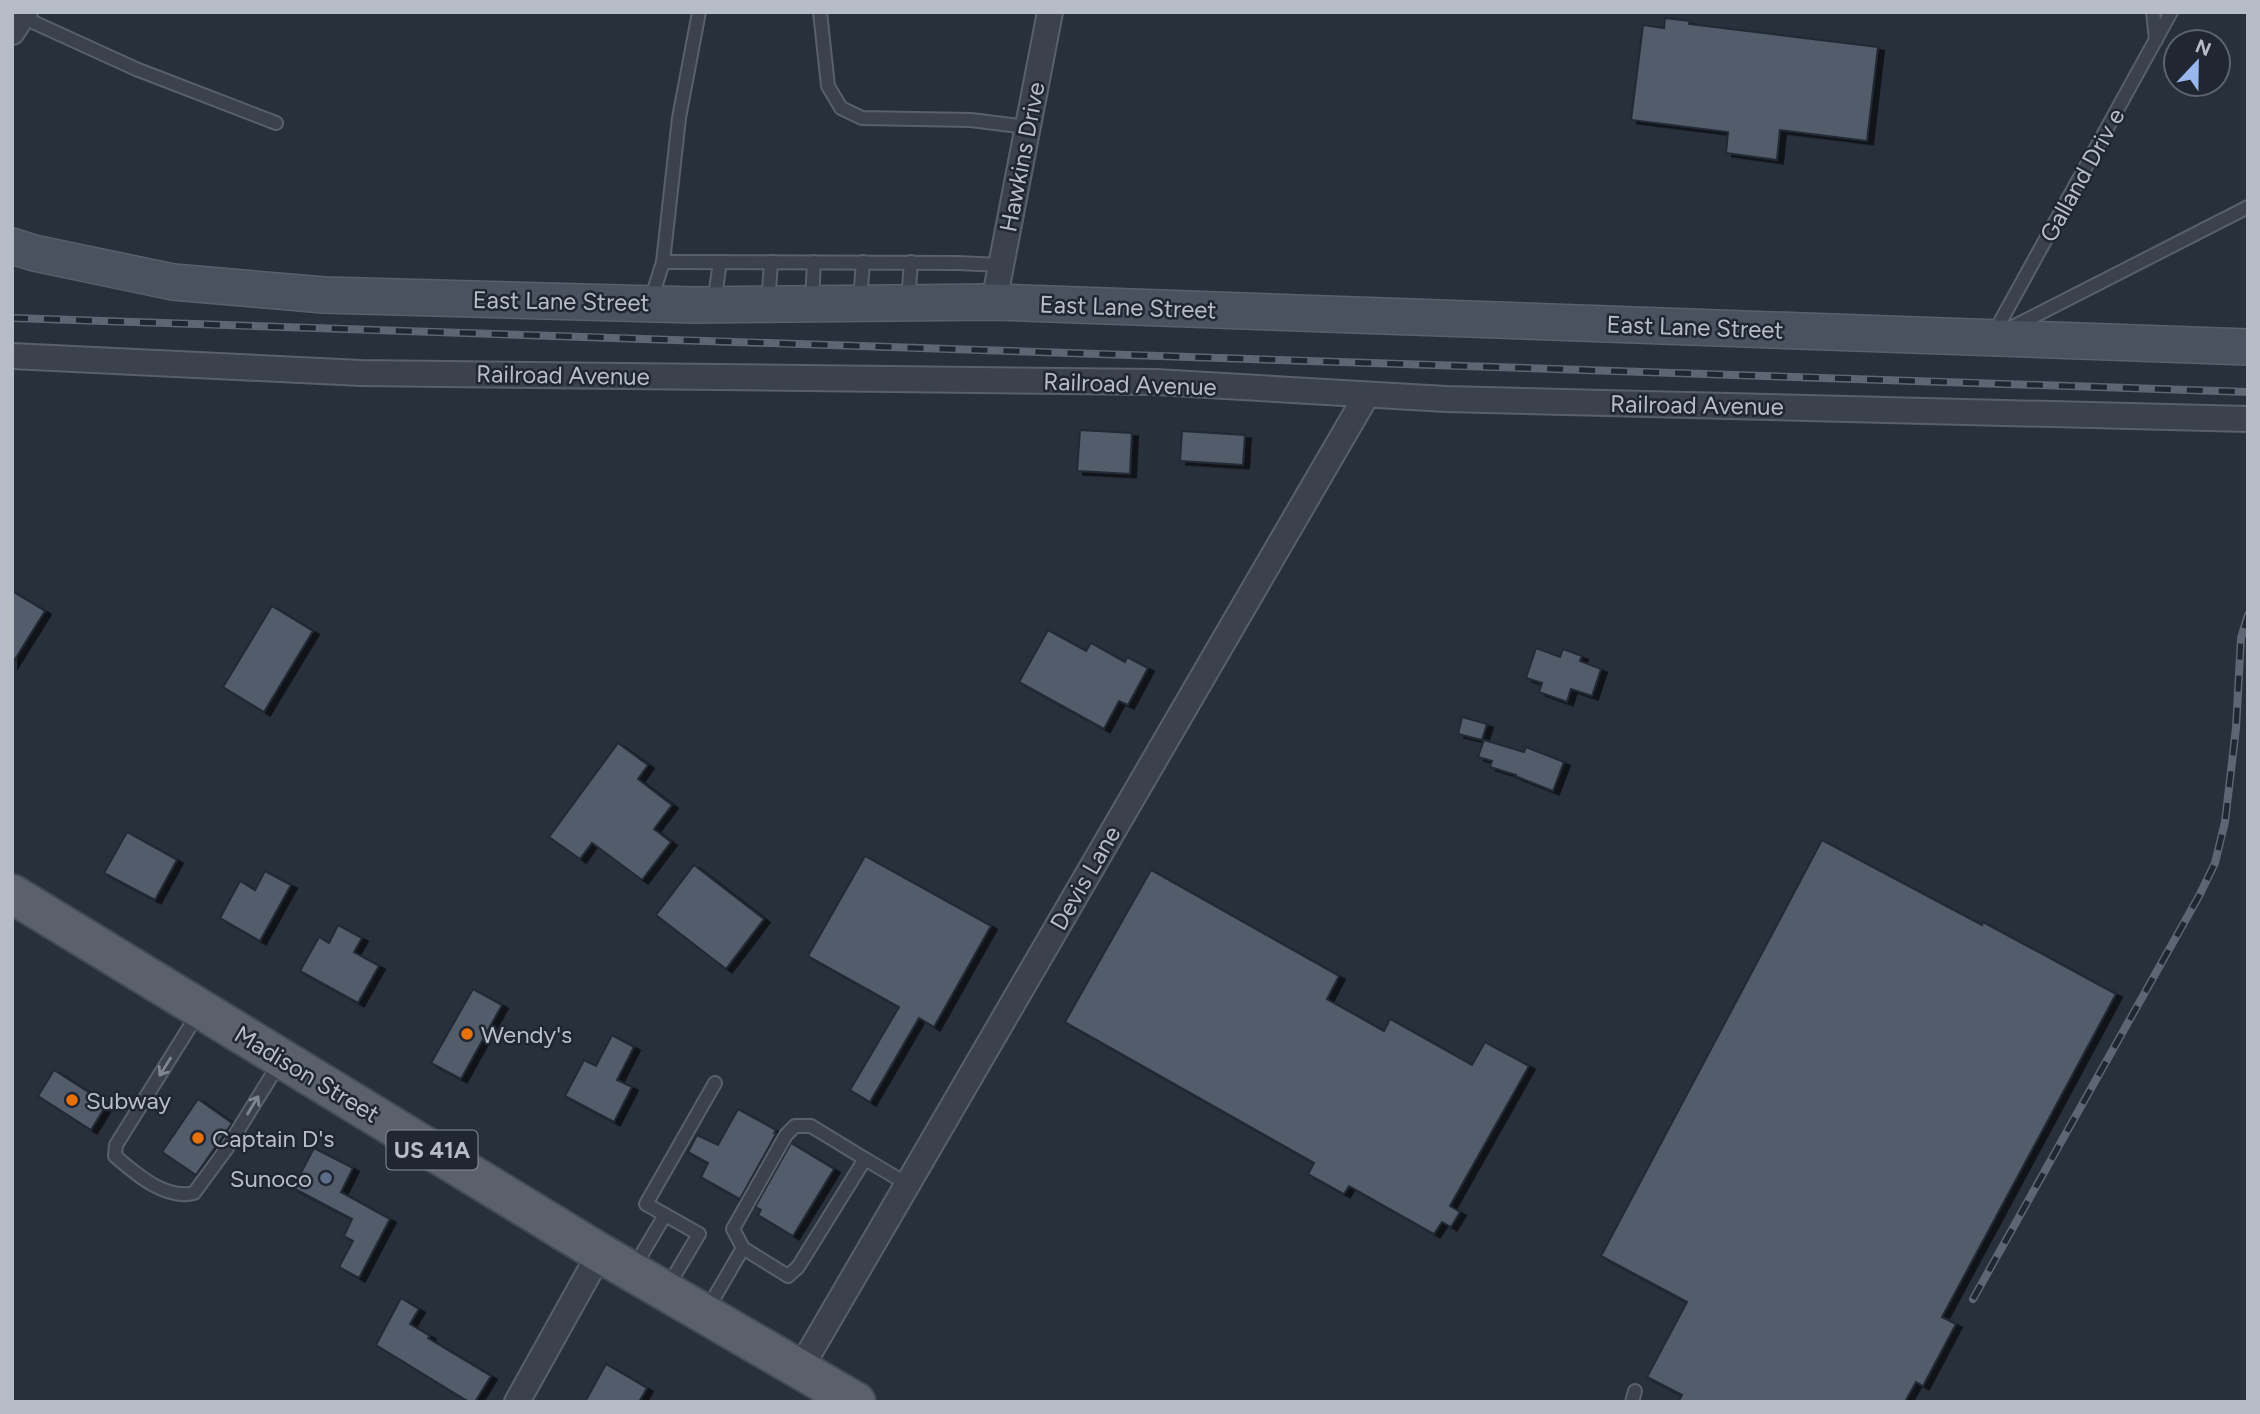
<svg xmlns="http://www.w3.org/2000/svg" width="2260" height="1414" viewBox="0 0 2260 1414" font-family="Figtree,sans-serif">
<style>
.building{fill:#535b6a;stroke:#222934;stroke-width:2;filter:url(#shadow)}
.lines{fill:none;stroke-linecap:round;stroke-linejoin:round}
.lane-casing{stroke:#59606a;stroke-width:16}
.street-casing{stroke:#59606a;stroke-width:28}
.secondary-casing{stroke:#59606a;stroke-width:38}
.primary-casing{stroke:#444b56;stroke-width:42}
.lane{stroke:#3b424d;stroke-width:12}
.street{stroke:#3b424d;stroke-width:24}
.secondary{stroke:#4a525f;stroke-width:35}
.primary{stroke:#5a616c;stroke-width:38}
.rail-casing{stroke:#5e6673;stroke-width:8}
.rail{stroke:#202732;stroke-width:5;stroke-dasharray:16;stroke-linecap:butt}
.oneway{stroke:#7f8690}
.food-dot{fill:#e8710a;stroke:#202732;stroke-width:2.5}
.service-dot{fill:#5c6f8a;stroke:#202732;stroke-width:2.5}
.labels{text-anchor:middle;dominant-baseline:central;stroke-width:5;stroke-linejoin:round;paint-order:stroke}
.shield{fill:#202732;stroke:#8a909a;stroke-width:2}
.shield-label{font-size:23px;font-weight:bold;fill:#b7bdc7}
.street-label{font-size:24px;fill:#b7bdc7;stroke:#202732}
.poi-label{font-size:24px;fill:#b7bdc7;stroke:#202732;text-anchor:start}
</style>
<defs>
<filter id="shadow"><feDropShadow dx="6" dy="3.5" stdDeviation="0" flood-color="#0009"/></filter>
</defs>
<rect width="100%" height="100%" fill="#28303c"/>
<g class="building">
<path d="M1665 18 1690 21 1689 24 1878 47 1867 141 1780 130 1777 160 1726 153 1728 132 1631 120 1643 25 1664 28Z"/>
<path d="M1080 430 1132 433 1130 474 1077 471Z"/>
<path d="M1182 431 1245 435 1243 465 1180 461Z"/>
<path d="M12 591 45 611 12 664Z"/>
<path d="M272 606 313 631 264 712 223 687Z"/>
<path d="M1048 630 1086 651 1091 643 1125 662 1127 657 1148 668 1128 705 1119 701 1104 729 1019 682Z"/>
<path d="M1536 648 1560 657 1563 649 1582 656 1580 661 1601 669 1592 696 1571 689 1567 702 1539 692 1542 683 1526 678Z"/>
<path d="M1462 717 1487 724 1482 740 1458 734Z"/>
<path d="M1484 740 1524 752 1526 747 1564 762 1553 791 1515 776 1516 775 1490 767 1492 761 1478 757Z"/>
<path d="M618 743 648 765 638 779 672 805 654 829 671 842 642 880 592 843 580 859 549 837Z"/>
<path d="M127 832 177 860 155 900 104 873Z"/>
<path d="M1822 840 1982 925 1983 922 2116 994 1942 1317 1956 1324 1923 1386 1916 1382 1905 1402H1678L1682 1395 1647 1377 1687 1302 1601 1256Z"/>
<path d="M865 856 991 926 934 1027 919 1018 870 1102 850 1090 899 1007 808 956Z"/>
<path d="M694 865 764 919 726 969 656 915Z"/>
<path d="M1151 870 1339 976 1327 999 1384 1031 1390 1019 1472 1065 1485 1042 1529 1066 1450 1206 1460 1212 1451 1227 1442 1222 1434 1234 1349 1186 1344 1194 1308 1174 1314 1163 1065 1022Z"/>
<path d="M265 871 291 885 260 941 220 918 240 881 255 890Z"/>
<path d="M338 925 362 938 354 952 379 966 358 1003 300 971 319 937 329 943Z"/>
<path d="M473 989 502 1005 461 1079 431 1063Z"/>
<path d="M612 1035 634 1047 617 1080 632 1087 614 1122 565 1096 584 1060 596 1066Z"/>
<path d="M54 1070 107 1104 91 1130 38 1096Z"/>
<path d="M198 1099 232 1123 196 1175 162 1152Z"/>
<path d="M738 1109 776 1130 774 1133 776 1134 740 1199 701 1177 708 1163 688 1152 697 1135 718 1145Z"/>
<path d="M791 1143 834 1169 793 1236 758 1215 761 1210 755 1207Z"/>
<path d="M314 1148 353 1168 341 1192 390 1219 359 1278 339 1267 353 1241 344 1236 352 1219 293 1188Z"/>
<path d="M401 1298 419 1309 410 1324 430 1336 428 1338 491 1376 475 1402H469L376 1345Z"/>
<path d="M606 1364 647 1388 639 1402H585Z"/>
</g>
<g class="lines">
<defs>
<g id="lane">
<path d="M820 12 828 86 841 108 862 118 971 120 1027 127"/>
<path d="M2153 12 2156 40"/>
<path d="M22 17 136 69 276 123"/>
<path d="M663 262 957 263 1001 265"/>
<path d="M651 300 663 262 679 118 699 12"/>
<path d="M812 300 814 262"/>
<path d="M860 300 863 262"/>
<path d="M908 300 911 262"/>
<path d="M714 303 720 262"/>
<path d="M768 304 771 262"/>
<path d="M2011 328 2248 207"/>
<path d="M1993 335 2171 12"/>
<path d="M199 1012 116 1145 115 1156C136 1174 165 1200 194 1193L227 1148 280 1062"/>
<path d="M743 1248 733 1229 786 1135 795 1126H811L865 1159"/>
<path d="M633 1269 665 1215"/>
<path d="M667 1288 699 1234 646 1204 715 1083"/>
<path d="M707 1310 743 1248 788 1276 798 1267 865 1159 907 1184"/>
<path d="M1632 1402 1635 1391"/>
</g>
<g id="street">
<path d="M12 32 25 12"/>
<path d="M994 302 1050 12"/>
<path d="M12 356 361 373 1156 382 1446 399 2248 419"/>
<path d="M800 1369 1365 398 1354 395"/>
<path d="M517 1402 600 1253"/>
</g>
<path id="secondary" d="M12 246 34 253 173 282 324 295 694 305 994 302 2248 347"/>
<path id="primary" d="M12 894 600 1253 856 1402"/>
</defs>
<use href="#lane" class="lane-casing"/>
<use href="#street" class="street-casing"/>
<use href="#secondary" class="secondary-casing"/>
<use href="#primary" class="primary-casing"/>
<use href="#lane" class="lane"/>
<use href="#street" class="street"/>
<use href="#secondary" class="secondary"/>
<use href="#primary" class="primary"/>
<defs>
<g id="rail">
<path d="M12 318 2248 392"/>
<path d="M1973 1299 2199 896 2215 863 2225 822 2236 728 2241 638 2248 615"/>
</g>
</defs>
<use href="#rail" class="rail-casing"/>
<use href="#rail" class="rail"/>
</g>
<defs><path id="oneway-shaft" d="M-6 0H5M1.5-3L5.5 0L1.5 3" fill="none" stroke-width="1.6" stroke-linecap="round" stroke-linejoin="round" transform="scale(1.75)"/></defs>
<g class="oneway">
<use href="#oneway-shaft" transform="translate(165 1067) rotate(122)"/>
<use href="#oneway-shaft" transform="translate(253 1105) rotate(-59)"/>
</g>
<g class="food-dot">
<circle cx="467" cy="1034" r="7"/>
<circle cx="72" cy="1100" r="7"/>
<circle cx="198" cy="1138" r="7"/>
</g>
<circle class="service-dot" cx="326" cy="1178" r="7"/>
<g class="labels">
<rect class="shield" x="386.5" y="1130.5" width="91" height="39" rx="5"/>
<g class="shield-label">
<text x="432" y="1150">US 41A</text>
</g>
<g class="street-label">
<text transform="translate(1022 157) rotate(-79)">Hawkins Drive</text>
<text transform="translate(2082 175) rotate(-61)">Galland Driv e</text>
<text transform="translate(561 301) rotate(1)">East Lane Street</text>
<text transform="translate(1128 307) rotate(2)">East Lane Street</text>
<text transform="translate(1695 327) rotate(2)">East Lane Street</text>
<text transform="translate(563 375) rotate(1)">Railroad Avenue</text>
<text transform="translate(1130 384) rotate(2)">Railroad Avenue</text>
<text transform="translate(1697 405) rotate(1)">Railroad Avenue</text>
<text transform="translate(1085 878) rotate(-60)">Devis Lane</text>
<text transform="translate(307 1074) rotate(31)">Madison Street</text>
</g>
<g class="poi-label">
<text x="481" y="1034">Wendy's</text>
<text x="86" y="1100">Subway</text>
<text x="212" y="1138">Captain D's</text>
<text x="312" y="1178" text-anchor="end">Sunoco</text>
</g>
</g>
<rect width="2260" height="1414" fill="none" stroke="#b7bdc7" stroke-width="28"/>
<g transform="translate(2197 63) rotate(22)"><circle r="33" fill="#202732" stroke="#5c636e" stroke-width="2"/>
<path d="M0-5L12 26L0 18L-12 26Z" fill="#98b7ec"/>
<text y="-10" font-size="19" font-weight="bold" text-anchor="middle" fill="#b7bdc7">N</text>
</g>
</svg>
